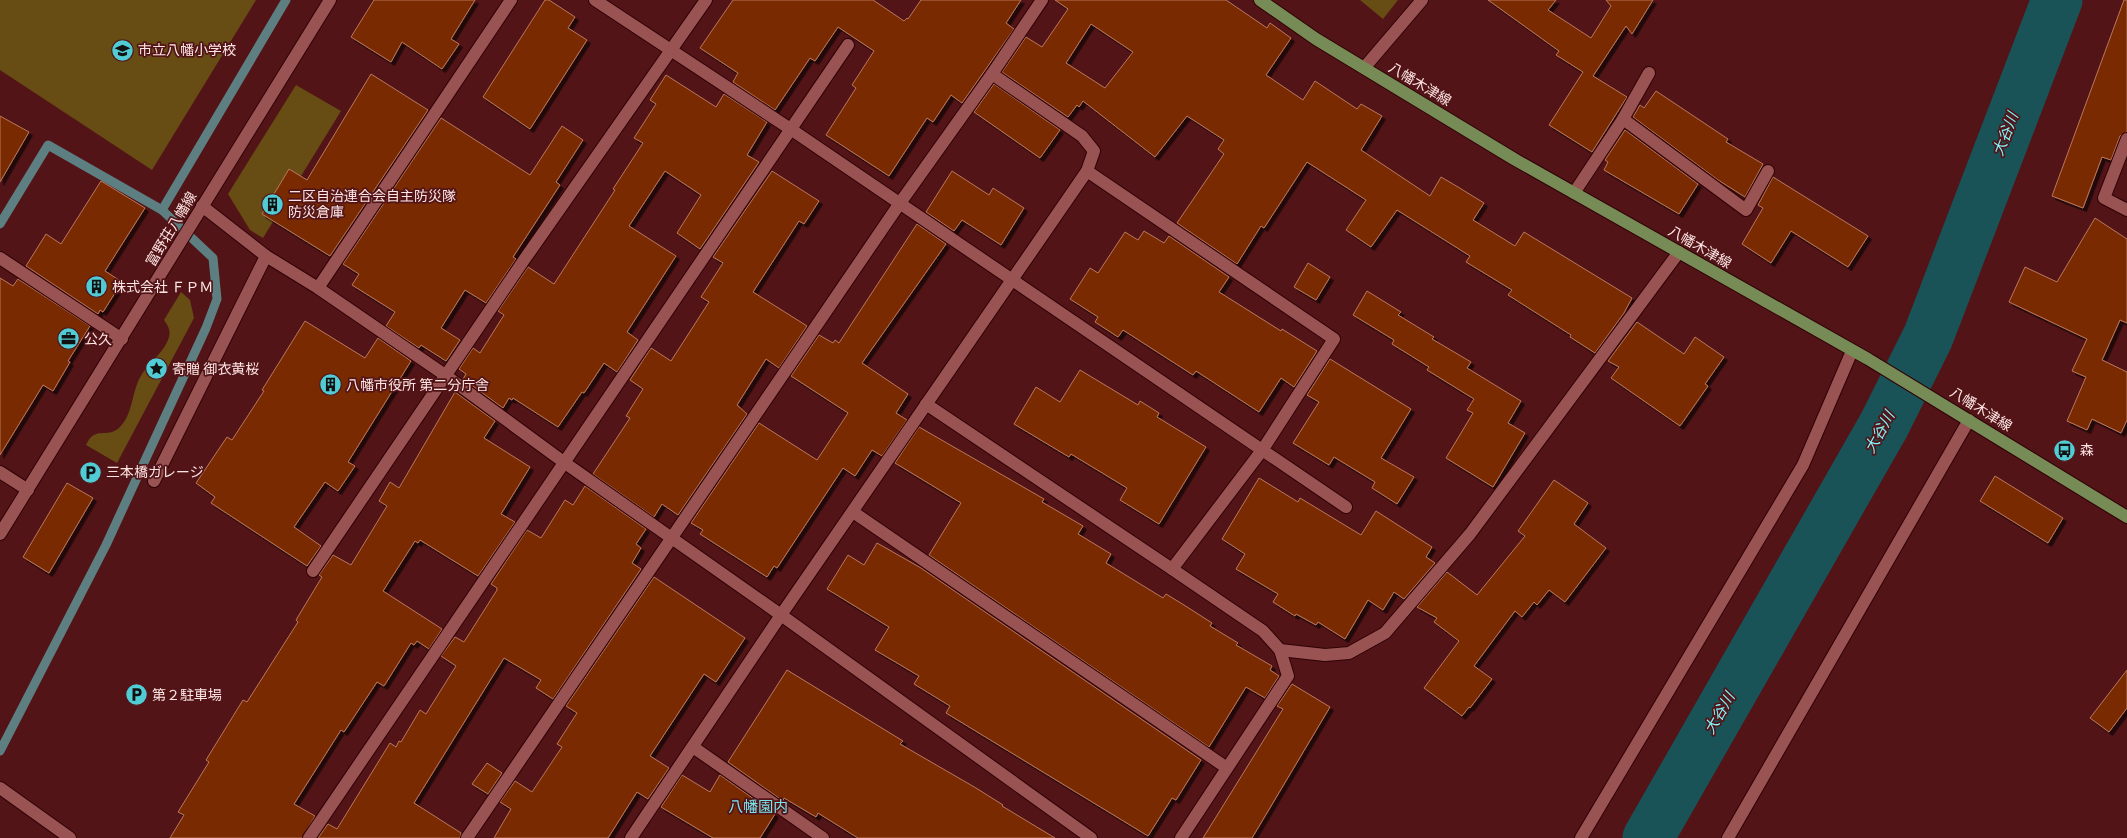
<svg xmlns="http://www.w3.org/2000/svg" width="2127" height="838" viewBox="0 0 2127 838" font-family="Ubuntu,'Noto Sans JP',sans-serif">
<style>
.green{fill:#674c14}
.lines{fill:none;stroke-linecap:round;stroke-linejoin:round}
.stream{stroke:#5e7f82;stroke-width:9}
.river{stroke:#195358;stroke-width:51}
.building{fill:#792b02;stroke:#ba775d;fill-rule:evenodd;filter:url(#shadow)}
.street-casing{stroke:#2f0206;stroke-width:14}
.secondary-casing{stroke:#2f0206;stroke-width:14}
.primary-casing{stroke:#2f0206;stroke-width:14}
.street{stroke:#985352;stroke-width:12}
.secondary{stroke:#985352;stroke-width:12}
.primary{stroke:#778b56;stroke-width:12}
.labels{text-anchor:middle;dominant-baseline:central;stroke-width:3.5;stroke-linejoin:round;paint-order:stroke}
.poi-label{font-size:14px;fill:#fee5e4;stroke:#521417;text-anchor:start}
.street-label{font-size:14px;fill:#fee5e4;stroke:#521417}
.water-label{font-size:15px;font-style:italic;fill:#7ff5fd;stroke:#521417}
.neighbourhood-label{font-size:15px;fill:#78e4ec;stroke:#521417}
</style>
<defs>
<filter id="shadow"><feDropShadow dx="3.5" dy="3.5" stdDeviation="0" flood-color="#0009"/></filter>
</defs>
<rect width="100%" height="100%" fill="#521417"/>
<g class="green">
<path d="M0 0H256L152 170 0 70Z"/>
<path d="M1360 0H1398L1383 19Z"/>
<path d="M296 85 341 111 263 238 250 230 228 194Z"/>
<path d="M181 292 190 300 194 318 117 463 86 445C95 425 106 439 119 428 134 413 131 391 142 374 150 361 165 352 169 337 171 330 168 326 164 320Z"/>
</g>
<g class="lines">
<g class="stream">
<path d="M162 210 286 0"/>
<path d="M0 224 48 145 162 210 213 258 217 299 206 328 106 545 0 751"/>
</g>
<path class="river" d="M1648 838 1884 425 1928 337 2057 0"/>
</g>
<g class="building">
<path d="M374 0H475L451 39 459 44 442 69 402 42 391 62 351 37Z"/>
<path d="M545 0H549L575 17 568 28 587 40 530 129 483 97Z"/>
<path d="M733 0H873L904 21 907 18 908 19 921 0H1021L1006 23 1014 29 962 103 951 95 933 122 927 118 889 176 826 135 856 88 852 85 874 51 838 27 815 61 810 58 775 110 733 82 738 73 700 48Z"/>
<path d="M1055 0H1226L1267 28 1270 23 1291 38 1266 75 1303 100 1315 81 1357 109 1361 104 1382 116 1361 150 1430 196 1441 177 1458 187 1484 203 1473 220 1515 246 1524 232 1632 298 1624 313 1595 353 1570 337 1571 335 1508 295 1512 290 1466 262 1470 256 1397 210 1371 247 1346 230 1366 200 1307 162 1264 228 1261 226 1237 264 1177 223 1224 154 1218 149 1224 140 1187 116 1155 157 1083 101 1079 107 1077 105 1068 117 1002 72 1026 37 1042 47 1068 9ZM1091 24 1133 52 1105 88 1066 63Z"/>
<path d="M1488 0H1556L1548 10 1591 38 1611 6 1606 0H1653L1632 34 1626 26 1593 76 1627 97 1592 152 1549 125 1583 72 1556 55 1559 51Z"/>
<path d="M2124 0H2127V132L2120 136 2111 160 2102 157 2083 208 2052 196Z"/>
<path d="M371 74 428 110 330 256 262 214 289 169 307 180Z"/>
<path d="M666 75 716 107 724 94 767 122 747 155 759 162 700 249 677 233 701 195 665 171 629 226 676 256 627 332 638 340 617 372 604 363 584 393 582 392 558 427 513 398 512 400 509 398 503 408 463 379 466 374 459 369 473 348 480 353 504 315 498 311 528 267 554 284 615 190 613 189 643 143 634 138 656 104 650 100Z"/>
<path d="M994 84 1060 130 1040 158 974 112Z"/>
<path d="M1656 91 1728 139 1726 142 1763 164 1745 197 1718 180 1633 117 1640 105 1644 108Z"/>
<path d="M0 116 29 132 0 182Z"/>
<path d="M441 118 530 175 562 126 583 140 556 182 560 185 513 257 516 259 486 303 465 290 441 328 460 340 446 361 421 345 419 348 386 326 395 312 352 285 359 274 343 264Z"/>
<path d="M1625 130 1698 184 1679 214 1604 170 1608 162 1605 160Z"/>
<path d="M772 171 819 201 804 224 799 221 753 292 807 326 779 368 766 359 737 405 747 414 678 515 662 504 654 517 593 474 630 418 626 416 643 389 630 380 651 348 671 361 709 302 701 297 723 263 713 257Z"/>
<path d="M952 171 989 195 993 188 1024 208 1001 245 962 220 954 231 926 212Z"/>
<path d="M1773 177 1868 236 1848 267 1791 231 1771 263 1742 244 1763 208 1758 205Z"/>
<path d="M101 181 145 208 105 271 122 282 103 312 100 310 98 314 26 266 46 234 61 244Z"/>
<path d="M2095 218 2127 239V323L2120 320 2102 360 2127 372V420L2121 433 2092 419 2087 430 2067 421 2086 377 2072 371 2087 339 2009 302 2025 267 2057 282Z"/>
<path d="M917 224 946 244 862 363 908 394 896 413 907 420 882 456 872 450 855 476 843 468 777 568 774 566 767 577 700 534 703 530 691 523 759 423 817 460 848 413 791 376 819 335 833 343 835 340 839 343Z"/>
<path d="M1144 231 1164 243 1169 236 1229 277 1219 292 1281 331 1282 329 1317 351 1294 387 1281 378 1259 412 1196 371 1193 375 1123 330 1118 337 1095 322 1098 317 1070 299 1090 268 1098 273 1125 232 1138 240Z"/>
<path d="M1308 263 1330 277 1316 300 1294 287Z"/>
<path d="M0 278 13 286 18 279 90 326 68 361 70 362 53 391 43 385 0 455Z"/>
<path d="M1367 291 1401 312 1398 315 1434 337 1432 339 1471 362 1467 368 1521 401 1508 423 1525 433 1493 487 1446 458 1473 413 1467 410 1474 399 1427 370 1429 367 1392 344 1394 340 1353 315Z"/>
<path d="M305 321 365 358 378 338 411 361 348 462 355 466 338 491 325 482 294 527 321 546 307 566 211 503 215 497 196 483 227 437 232 440 264 391 262 390Z"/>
<path d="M1637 322 1684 354 1695 337 1724 357 1705 384 1708 386 1680 426 1611 378 1619 367 1608 361Z"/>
<path d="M1330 359 1411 409 1381 458 1414 477 1397 504 1372 488 1375 482 1334 457 1329 465 1293 443 1319 402 1307 395Z"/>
<path d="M1080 370 1138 405 1140 401 1159 413 1157 417 1206 447 1159 524 1120 500 1127 488 1071 454 1069 457 1014 424 1036 387 1060 402Z"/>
<path d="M455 392 495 421 484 438 530 467 501 514 515 522 478 576 420 540 418 543 415 541 383 591 442 629 429 649 417 641 414 645 411 643 384 686 377 682 344 732 341 730 294 804 315 816 302 838H170L184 815 178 812 209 762 206 760 243 700 247 702 298 622 296 620 322 577 319 575 333 555 351 565 387 506 379 501 390 482 399 488Z"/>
<path d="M919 427 1044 499 1042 502 1083 526 1078 534 1111 554 1106 563 1163 598 1166 594 1184 605 1212 623 1210 626 1238 643 1236 645 1272 666 1270 670 1279 676 1265 698 1246 687 1209 747 929 555 961 503 895 463Z"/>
<path d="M1995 476 2063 518 2048 543 1980 501Z"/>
<path d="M1259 478 1298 502 1300 498 1361 535 1376 511 1432 547 1426 557 1435 563 1404 599 1394 592 1383 610 1368 600 1345 639 1318 622 1316 625 1296 614 1295 616 1273 602 1278 594 1236 569 1245 554 1222 539Z"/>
<path d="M1554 480 1588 503 1574 524 1606 548 1565 602 1549 590 1537 605 1534 602 1522 617 1515 611 1474 666 1492 679 1470 708 1469 707 1462 716 1424 688 1459 641 1434 622 1437 618 1417 607 1447 572 1477 595 1525 536 1518 531Z"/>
<path d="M67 483 93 498 49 573 23 557Z"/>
<path d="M585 486 646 529 636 544 641 548 632 563 641 569 553 699 536 688 541 680 504 658 414 803 461 833 460 838H318L328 824 337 829 390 743 396 747 399 741 401 742 420 710 426 714 456 666 441 656 455 637 464 642 497 590V588L491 584 527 530 541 538 565 500 573 505Z"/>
<path d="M877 543 921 568 1201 760 1176 800 1172 798 1148 836 946 713 950 706 914 684 919 676 875 650 889 627 827 589 848 555 864 565Z"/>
<path d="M654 577 745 638 716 682 704 674 650 756 669 768 648 799 637 792 608 838H494L511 809 500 802 515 781 532 792 562 747 557 744 577 713 566 706Z"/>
<path d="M787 670 903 741 900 744 976 788 1003 805 1002 806 1055 838H858L818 813 816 817 784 798 783 801 728 762Z"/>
<path d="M2127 670V708L2109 732 2090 718Z"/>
<path d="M1292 684 1330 707 1252 838H1203L1283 709 1277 706Z"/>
<path d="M487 763 502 773 488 794 472 784Z"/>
<path d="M682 775 710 792 720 775 775 814 760 838H713L661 807Z"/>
</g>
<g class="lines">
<defs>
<g id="street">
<path d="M595 0 792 130 1346 507"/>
<path d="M1364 68 1422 0"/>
<path d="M992 74 1082 136 1094 151 1087 171"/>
<path d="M1623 119 1746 210 1768 171"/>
<path d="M2127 139 2104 198 2127 210"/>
<path d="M1574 193 1623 119 1649 73"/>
<path d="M202 206 266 256 318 288 445 375 565 463 781 615 1091 838"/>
<path d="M0 258 122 339"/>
<path d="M318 288 511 0"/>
<path d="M926 404 1172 569"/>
<path d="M0 472 28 490"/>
<path d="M154 481 266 256"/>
<path d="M853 512 1227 768"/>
<path d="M313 571 524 260 706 0"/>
<path d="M1280 650 1325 655 1349 653 1385 633 1470 534 1679 252"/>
<path d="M693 747 823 838"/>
<path d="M309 838 848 45"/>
<path d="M467 838 900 203 992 74 1042 0"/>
<path d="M631 838 781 615 1087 171 1334 339 1263 449 1172 569 1263 631 1280 650 1288 676 1181 838"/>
<path d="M1581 838 1803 465 1852 351"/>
<path d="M1728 838 1969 420"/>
</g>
<g id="secondary">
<path d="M0 534 330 0"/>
<path d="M0 788 70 838"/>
</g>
<path id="primary" d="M1260 0 1316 39 1514 159 1868 359 2127 517"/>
</defs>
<use href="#street" class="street-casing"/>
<use href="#secondary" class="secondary-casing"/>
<use href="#primary" class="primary-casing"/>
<use href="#street" class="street"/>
<use href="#secondary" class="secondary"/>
<use href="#primary" class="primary"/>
</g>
<defs>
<symbol id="school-disc" viewBox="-11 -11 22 22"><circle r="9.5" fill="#51ccd5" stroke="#521417"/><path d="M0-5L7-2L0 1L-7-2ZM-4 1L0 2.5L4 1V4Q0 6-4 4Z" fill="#111"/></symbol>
<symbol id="building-disc" viewBox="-11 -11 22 22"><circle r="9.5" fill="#51ccd5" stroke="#521417"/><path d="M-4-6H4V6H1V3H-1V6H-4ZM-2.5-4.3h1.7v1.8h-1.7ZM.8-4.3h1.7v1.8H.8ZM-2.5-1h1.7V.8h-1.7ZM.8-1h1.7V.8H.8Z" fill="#111"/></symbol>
<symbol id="office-disc" viewBox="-11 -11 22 22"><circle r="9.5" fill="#51ccd5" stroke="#521417"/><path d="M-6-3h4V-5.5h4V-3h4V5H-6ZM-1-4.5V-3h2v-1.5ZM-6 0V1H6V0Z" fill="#111"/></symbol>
<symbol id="sight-disc" viewBox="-11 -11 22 22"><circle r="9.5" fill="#51ccd5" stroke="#521417"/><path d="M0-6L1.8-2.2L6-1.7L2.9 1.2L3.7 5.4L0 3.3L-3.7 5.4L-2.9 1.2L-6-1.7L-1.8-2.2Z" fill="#111"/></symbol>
<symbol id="bus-disc" viewBox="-11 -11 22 22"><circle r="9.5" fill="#51ccd5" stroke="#521417"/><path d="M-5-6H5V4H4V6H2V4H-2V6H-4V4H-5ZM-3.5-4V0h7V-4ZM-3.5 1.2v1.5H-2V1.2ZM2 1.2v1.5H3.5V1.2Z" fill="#111"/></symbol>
<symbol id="parking-disc" viewBox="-11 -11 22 22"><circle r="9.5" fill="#51ccd5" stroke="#521417"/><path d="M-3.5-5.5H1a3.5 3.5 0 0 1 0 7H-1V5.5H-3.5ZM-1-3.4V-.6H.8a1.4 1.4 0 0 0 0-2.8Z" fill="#111"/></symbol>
</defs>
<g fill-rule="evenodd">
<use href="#school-disc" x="110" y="38" width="25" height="25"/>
<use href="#building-disc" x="260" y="192" width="25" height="25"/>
<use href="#building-disc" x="84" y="274" width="25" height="25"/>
<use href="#office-disc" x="56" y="326" width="25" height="25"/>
<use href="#sight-disc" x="144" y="356" width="25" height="25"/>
<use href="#building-disc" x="318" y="372" width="25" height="25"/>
<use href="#bus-disc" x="2052" y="438" width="25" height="25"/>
<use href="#parking-disc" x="78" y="460" width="25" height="25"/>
<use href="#parking-disc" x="124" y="682" width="25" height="25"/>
</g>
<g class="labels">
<g class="poi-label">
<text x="138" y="50">市立八幡小学校</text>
<text x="288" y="196">二区自治連合会自主防災隊<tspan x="288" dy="16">防災倉庫</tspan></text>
<text x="112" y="287">株式会社 ＦＰＭ</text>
<text x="84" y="339">公久</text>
<text x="172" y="369">寄贈 御衣黄桜</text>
<text x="346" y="385">八幡市役所 第二分庁舎</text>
<text x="2080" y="450">森</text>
<text x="106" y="472">三本橋ガレージ</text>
<text x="152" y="695">第２駐車場</text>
</g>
<g class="street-label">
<text transform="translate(1420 84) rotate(31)">八幡木津線</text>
<text transform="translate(171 229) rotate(-59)">富野荘八幡線</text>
<text transform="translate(1700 247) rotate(30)">八幡木津線</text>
<text transform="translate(1981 409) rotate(32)">八幡木津線</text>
</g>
<g class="water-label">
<text transform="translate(2005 134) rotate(-69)">大谷川</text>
<text transform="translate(1879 432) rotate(-61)">大谷川</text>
<text transform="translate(1719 713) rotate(-60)">大谷川</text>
</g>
<g class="neighbourhood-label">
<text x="758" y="806">八幡園内</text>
</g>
</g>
</svg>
